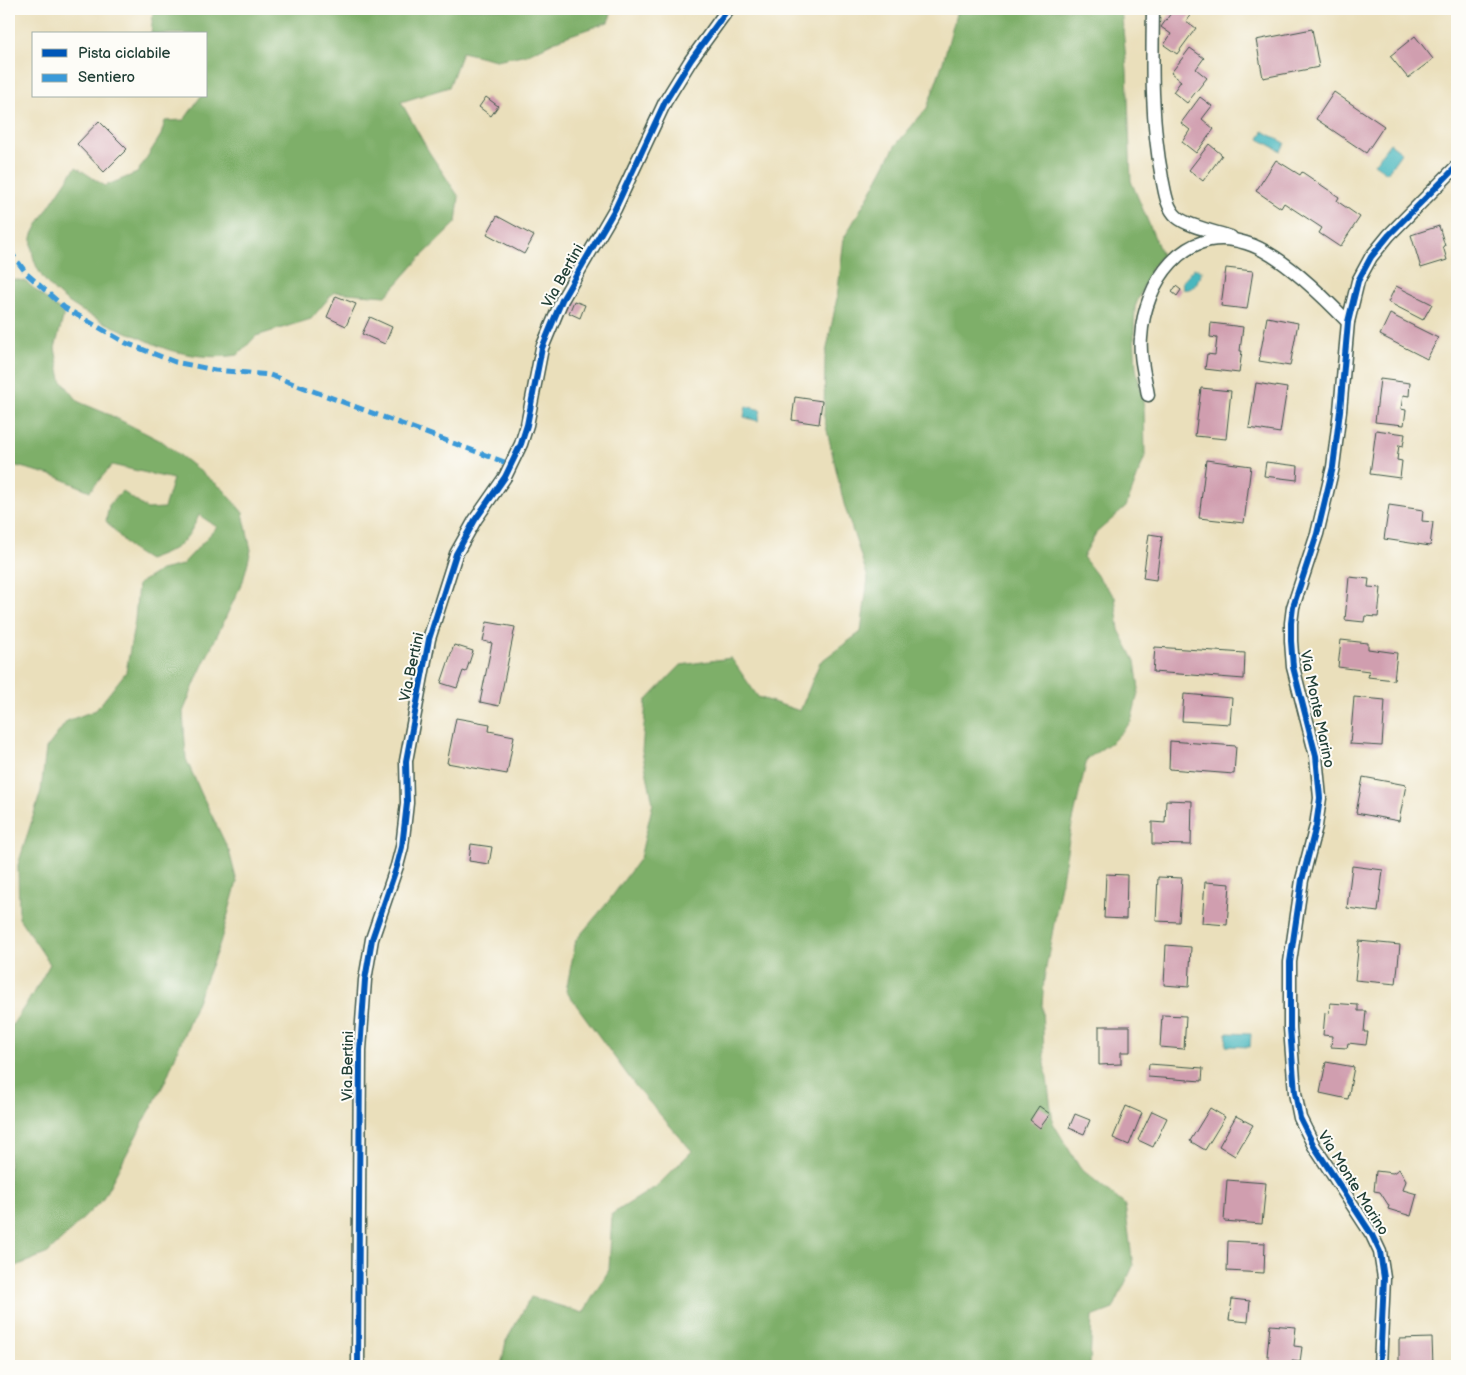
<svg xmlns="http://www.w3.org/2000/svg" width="1466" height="1375" viewBox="0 0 1466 1375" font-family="'Balsamiq Sans',sans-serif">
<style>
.forest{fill:#7eaf69;stroke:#4e764e}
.water{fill:#48b7be;stroke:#347a79}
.building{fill:#d09eaf}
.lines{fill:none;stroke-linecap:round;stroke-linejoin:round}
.minor-casing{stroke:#3d5548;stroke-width:15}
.minor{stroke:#fff;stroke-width:12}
.quiet{stroke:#3a99d8;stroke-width:5;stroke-dasharray:10 5;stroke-linecap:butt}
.cycleway-casing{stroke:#fdfcf7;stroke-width:9}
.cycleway{stroke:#0057b8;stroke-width:6}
.labels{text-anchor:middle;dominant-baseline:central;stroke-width:4;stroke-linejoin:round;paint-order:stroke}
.street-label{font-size:15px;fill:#1f3d34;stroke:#fdfcf7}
</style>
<rect width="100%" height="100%" fill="#fdfcf7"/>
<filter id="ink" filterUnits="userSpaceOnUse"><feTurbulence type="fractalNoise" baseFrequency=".02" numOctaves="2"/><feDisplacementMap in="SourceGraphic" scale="10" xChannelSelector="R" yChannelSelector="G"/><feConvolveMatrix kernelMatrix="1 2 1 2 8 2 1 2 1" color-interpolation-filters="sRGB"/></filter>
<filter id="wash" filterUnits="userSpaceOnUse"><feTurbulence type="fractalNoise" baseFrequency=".0096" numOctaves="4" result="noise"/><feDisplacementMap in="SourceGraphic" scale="20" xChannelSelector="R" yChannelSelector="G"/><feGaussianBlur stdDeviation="1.12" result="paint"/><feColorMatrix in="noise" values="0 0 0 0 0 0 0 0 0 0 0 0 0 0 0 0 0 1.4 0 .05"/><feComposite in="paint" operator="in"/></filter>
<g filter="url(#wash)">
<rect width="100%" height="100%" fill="#eadfbb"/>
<g class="forest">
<path d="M152 9H613L608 22 562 38 528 54 496 60 462 52 449 87 401 102 429 152 459 197 456 223 420 258 386 296 334 292 311 319 256 336 238 355C218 358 198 357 178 352 165 350 151 342 139 337 97 320 27 293 32 238 32 230 68 178 76 167L105 186 137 173 161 135 165 121 184 120 201 96H206V34H151L153 12Z"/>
<path d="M956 9H1121L1127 70 1131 181 1162 255 1151 268 1135 307 1134 333 1136 368 1144 406 1145 456 1126 507 1096 533 1083 557 1102 582 1115 597 1119 630 1135 661 1139 689 1131 722 1113 741 1087 759 1071 829 1044 979 1042 1006 1044 1056 1053 1123 1080 1168 1125 1205 1133 1266 1113 1309 1092 1317 1090 1366H501L506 1341 531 1297 583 1313 609 1270 612 1214 657 1186 692 1151 637 1088 566 991 576 940 608 902 640 858 653 803 642 751 646 701 681 665 731 658 758 697 800 711 820 662 861 632 868 578 844 504 824 417 825 358 837 298 844 238 869 195 895 146 927 108 943 62 956 14Z"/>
<path d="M9 279 25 281 64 314 55 348 61 380 79 402 110 415 163 442 224 490 243 513 251 550 243 581 199 673 183 712 186 759 202 795 229 851 237 882 220 943 165 1082 102 1200 48 1253 9 1269V1030L36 989 50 964 19 918 18 865 41 791 46 749 67 721 96 710 126 672 135 620 138 584 161 570 182 565 217 527 199 515C186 544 177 550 148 560L132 550 106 521 109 505 122 491 147 509 164 508 173 479 112 465 90 491 55 476 9 464Z"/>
</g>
<g class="water">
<path d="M1263 131 1285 143 1281 151 1259 139Z"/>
<path d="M1390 143 1402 152 1387 173 1374 164Z"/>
<path d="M1194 268 1201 270C1201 279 1193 292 1183 289L1182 282Z"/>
<path d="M746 406 761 410 758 421 744 417Z"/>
<path d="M1227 1033 1251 1034 1250 1047 1226 1046Z"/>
</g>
<g id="blocks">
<g class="building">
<path d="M1174 9H1191L1194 10 1186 21 1196 28 1177 54 1164 45 1171 34 1161 27Z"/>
<path d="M1312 29 1319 67 1263 78 1256 40Z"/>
<path d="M1415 36 1433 59 1408 78 1390 56Z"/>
<path d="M1190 48 1204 58 1196 69 1207 78 1187 103 1173 92 1181 81 1171 73Z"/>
<path d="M1334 92 1384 126 1366 153 1316 119Z"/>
<path d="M486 97 498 106 491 116 479 107Z"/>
<path d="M1200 97 1212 106 1202 119 1214 129 1196 153 1182 142 1190 130 1181 123Z"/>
<path d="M99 121 127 149 104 172 77 144Z"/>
<path d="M1209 144 1222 155 1203 181 1189 170Z"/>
<path d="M1276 160 1300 175 1302 172 1339 197 1337 201 1360 217 1340 247 1319 233 1322 228 1284 203 1281 208 1256 191Z"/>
<path d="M497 216 534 236 524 254 487 234Z"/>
<path d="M1439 226 1445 246H1443L1447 260 1421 268 1411 235Z"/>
<path d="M1226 268 1253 271 1247 309 1221 306Z"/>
<path d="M1176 286 1181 290 1177 296 1172 292Z"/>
<path d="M1396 286 1432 304 1423 320 1388 302Z"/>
<path d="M336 296 356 304 346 326 327 317Z"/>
<path d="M574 301 585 305 580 318 569 313Z"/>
<path d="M1390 314 1438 338 1427 359 1380 335Z"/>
<path d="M370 317 392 327 385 344 362 334Z"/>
<path d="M1267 317 1298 323 1290 366 1259 361Z"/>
<path d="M1211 323 1243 327 1240 351H1242L1239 373 1205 369 1207 354 1215 355 1217 338 1210 337Z"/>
<path d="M1380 379 1410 383 1409 396 1403 395 1401 409 1406 410 1404 425 1375 422Z"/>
<path d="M1256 383 1287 388 1280 433 1249 428Z"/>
<path d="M1201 388 1231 391 1226 439 1195 436Z"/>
<path d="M795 397 822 401 819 424 792 420Z"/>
<path d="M1376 430 1405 434 1403 446 1399 445 1397 460 1402 461 1400 478 1370 474Z"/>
<path d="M1206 460 1251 466 1244 523 1199 518Z"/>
<path d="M1266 462 1298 466 1297 480 1264 476Z"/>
<path d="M1389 505 1423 510 1422 521 1433 522 1430 546 1384 539Z"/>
<path d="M1149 534 1162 536 1156 580 1143 578Z"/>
<path d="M1349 577 1369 579 1368 587 1381 588 1378 617 1365 616 1364 622 1345 620Z"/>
<path d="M487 622 515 627 499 706 480 702 492 643 483 641Z"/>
<path d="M1341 640 1368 643V649L1397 653 1394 680 1368 677 1369 671 1338 667Z"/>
<path d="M454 645 473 651 466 672 463 671 457 688 441 683Z"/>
<path d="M1155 647 1245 653 1244 679 1153 672Z"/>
<path d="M1184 694 1232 698 1230 724 1182 721Z"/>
<path d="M1354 697 1385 700 1382 746 1350 744Z"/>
<path d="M456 718 490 724 489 731 514 736 507 774 447 763Z"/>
<path d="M1170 741 1236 746 1234 774 1169 769Z"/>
<path d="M1363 777 1406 785 1399 821 1356 813Z"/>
<path d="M1166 800 1192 801 1191 845 1152 844V822L1165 823Z"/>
<path d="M471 844 492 847 489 864 469 861Z"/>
<path d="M1352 866 1383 870 1378 912 1347 908Z"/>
<path d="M1106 874 1127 875 1126 919 1104 918Z"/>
<path d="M1158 877 1182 878 1179 922 1156 921Z"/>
<path d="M1205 882 1230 884 1227 925 1202 923Z"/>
<path d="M1359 941 1400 945 1396 984 1355 980Z"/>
<path d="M1166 945 1191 947 1189 987 1164 985Z"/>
<path d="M1330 1003 1358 1005V1011H1366L1364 1032H1368L1366 1045 1348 1043 1347 1048 1331 1047 1332 1036 1323 1035 1325 1013 1329 1014Z"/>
<path d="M1162 1015 1186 1016 1184 1049 1160 1047Z"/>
<path d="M1099 1026H1130V1052H1121V1064L1099 1065Z"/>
<path d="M1326 1062 1354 1067 1348 1099 1320 1093Z"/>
<path d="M1149 1064 1203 1068 1202 1081 1148 1077Z"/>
<path d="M1039 1106 1050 1114 1040 1128 1030 1120Z"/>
<path d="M1126 1106 1142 1113 1129 1145 1113 1138Z"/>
<path d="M1210 1108 1225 1117 1205 1150 1190 1141Z"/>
<path d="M1152 1111 1167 1118 1153 1147 1138 1140Z"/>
<path d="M1075 1114 1090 1120 1084 1134 1069 1128Z"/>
<path d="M1236 1116 1253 1125 1235 1156 1219 1146Z"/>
<path d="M1399 1169 1406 1181 1403 1190 1417 1194 1411 1216 1388 1209 1389 1206 1380 1192 1374 1191 1376 1171 1393 1173Z"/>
<path d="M1227 1180 1266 1183 1262 1224 1224 1221Z"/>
<path d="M1228 1241 1265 1243 1264 1273 1227 1271Z"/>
<path d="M1232 1299 1250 1301 1248 1322 1229 1320Z"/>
<path d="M1270 1325 1296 1327 1294 1346 1302 1347 1300 1362 1292 1361V1366H1268L1269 1356H1267Z"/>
<path d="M1432 1338 1433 1366H1399V1339Z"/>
</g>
</g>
</g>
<g filter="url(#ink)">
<use href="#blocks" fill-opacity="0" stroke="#3d5548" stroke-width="1"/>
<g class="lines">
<defs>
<g id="minor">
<path d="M1153 9C1152 66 1151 121 1162 178 1165 191 1166 207 1177 217 1187 226 1216 232 1231 237"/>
<path d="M1148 395C1145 376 1139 357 1141 338 1144 283 1184 223 1246 243 1280 253 1323 296 1348 322"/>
<path d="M358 1366 360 1050 365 980 372 939 397 866 402 847 407 803 406 761 429 639 456 554 475 520 505 477 521 444 527 425 542 348 562 300 615 209 665 102 691 60 728 9"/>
<path d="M1380 1366 1384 1278 1380 1252 1372 1235 1314 1146 1300 1118 1295 1093 1290 1028V962L1302 880 1316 826 1320 798 1316 756 1293 667 1291 641V623L1293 607 1317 534 1333 467 1340 411 1348 322 1358 281 1371 257 1389 235 1457 166"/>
</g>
</defs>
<use href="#minor" class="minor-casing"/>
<use href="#minor" class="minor"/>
<path class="quiet" d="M9 250 27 274 65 308 126 343 175 362 215 370 270 375 512 465"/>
<defs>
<g id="cycleway">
<path d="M358 1366 360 1050 365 980 372 939 397 866 402 847 407 803 406 761 429 639 456 554 475 520 505 477 521 444 527 425 542 348 562 300 615 209 665 102 691 60 728 9"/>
<path d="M1380 1366 1384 1278 1380 1252 1372 1235 1314 1146 1300 1118 1295 1093 1290 1028V962L1302 880 1316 826 1320 798 1316 756 1293 667 1291 641V623L1293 607 1317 534 1333 467 1340 411 1348 322 1358 281 1371 257 1389 235 1457 166"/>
</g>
</defs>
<use href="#cycleway" class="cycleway-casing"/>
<use href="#cycleway" class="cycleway"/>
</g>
</g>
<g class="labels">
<g class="street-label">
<text transform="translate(563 276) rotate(-61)">Via Bertini</text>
<text transform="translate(412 667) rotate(-78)">Via Bertini</text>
<text transform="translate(1317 709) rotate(78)">Via Monte Marino</text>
<text transform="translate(348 1066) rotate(-89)">Via Bertini</text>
<text transform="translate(1353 1183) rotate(58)">Via Monte Marino</text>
</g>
</g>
<rect width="1466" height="1375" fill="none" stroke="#fdfcf7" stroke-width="30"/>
<rect x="32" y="32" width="175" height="65" fill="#fdfcf7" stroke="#a4b0a9"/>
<rect x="42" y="49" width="25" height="8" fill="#0057b8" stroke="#a4b0a9"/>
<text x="78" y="58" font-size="15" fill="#1f3d34">Pista ciclabile</text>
<rect x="42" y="74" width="25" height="8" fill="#3a99d8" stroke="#a4b0a9"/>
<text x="78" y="82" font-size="15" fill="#1f3d34">Sentiero</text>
</svg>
